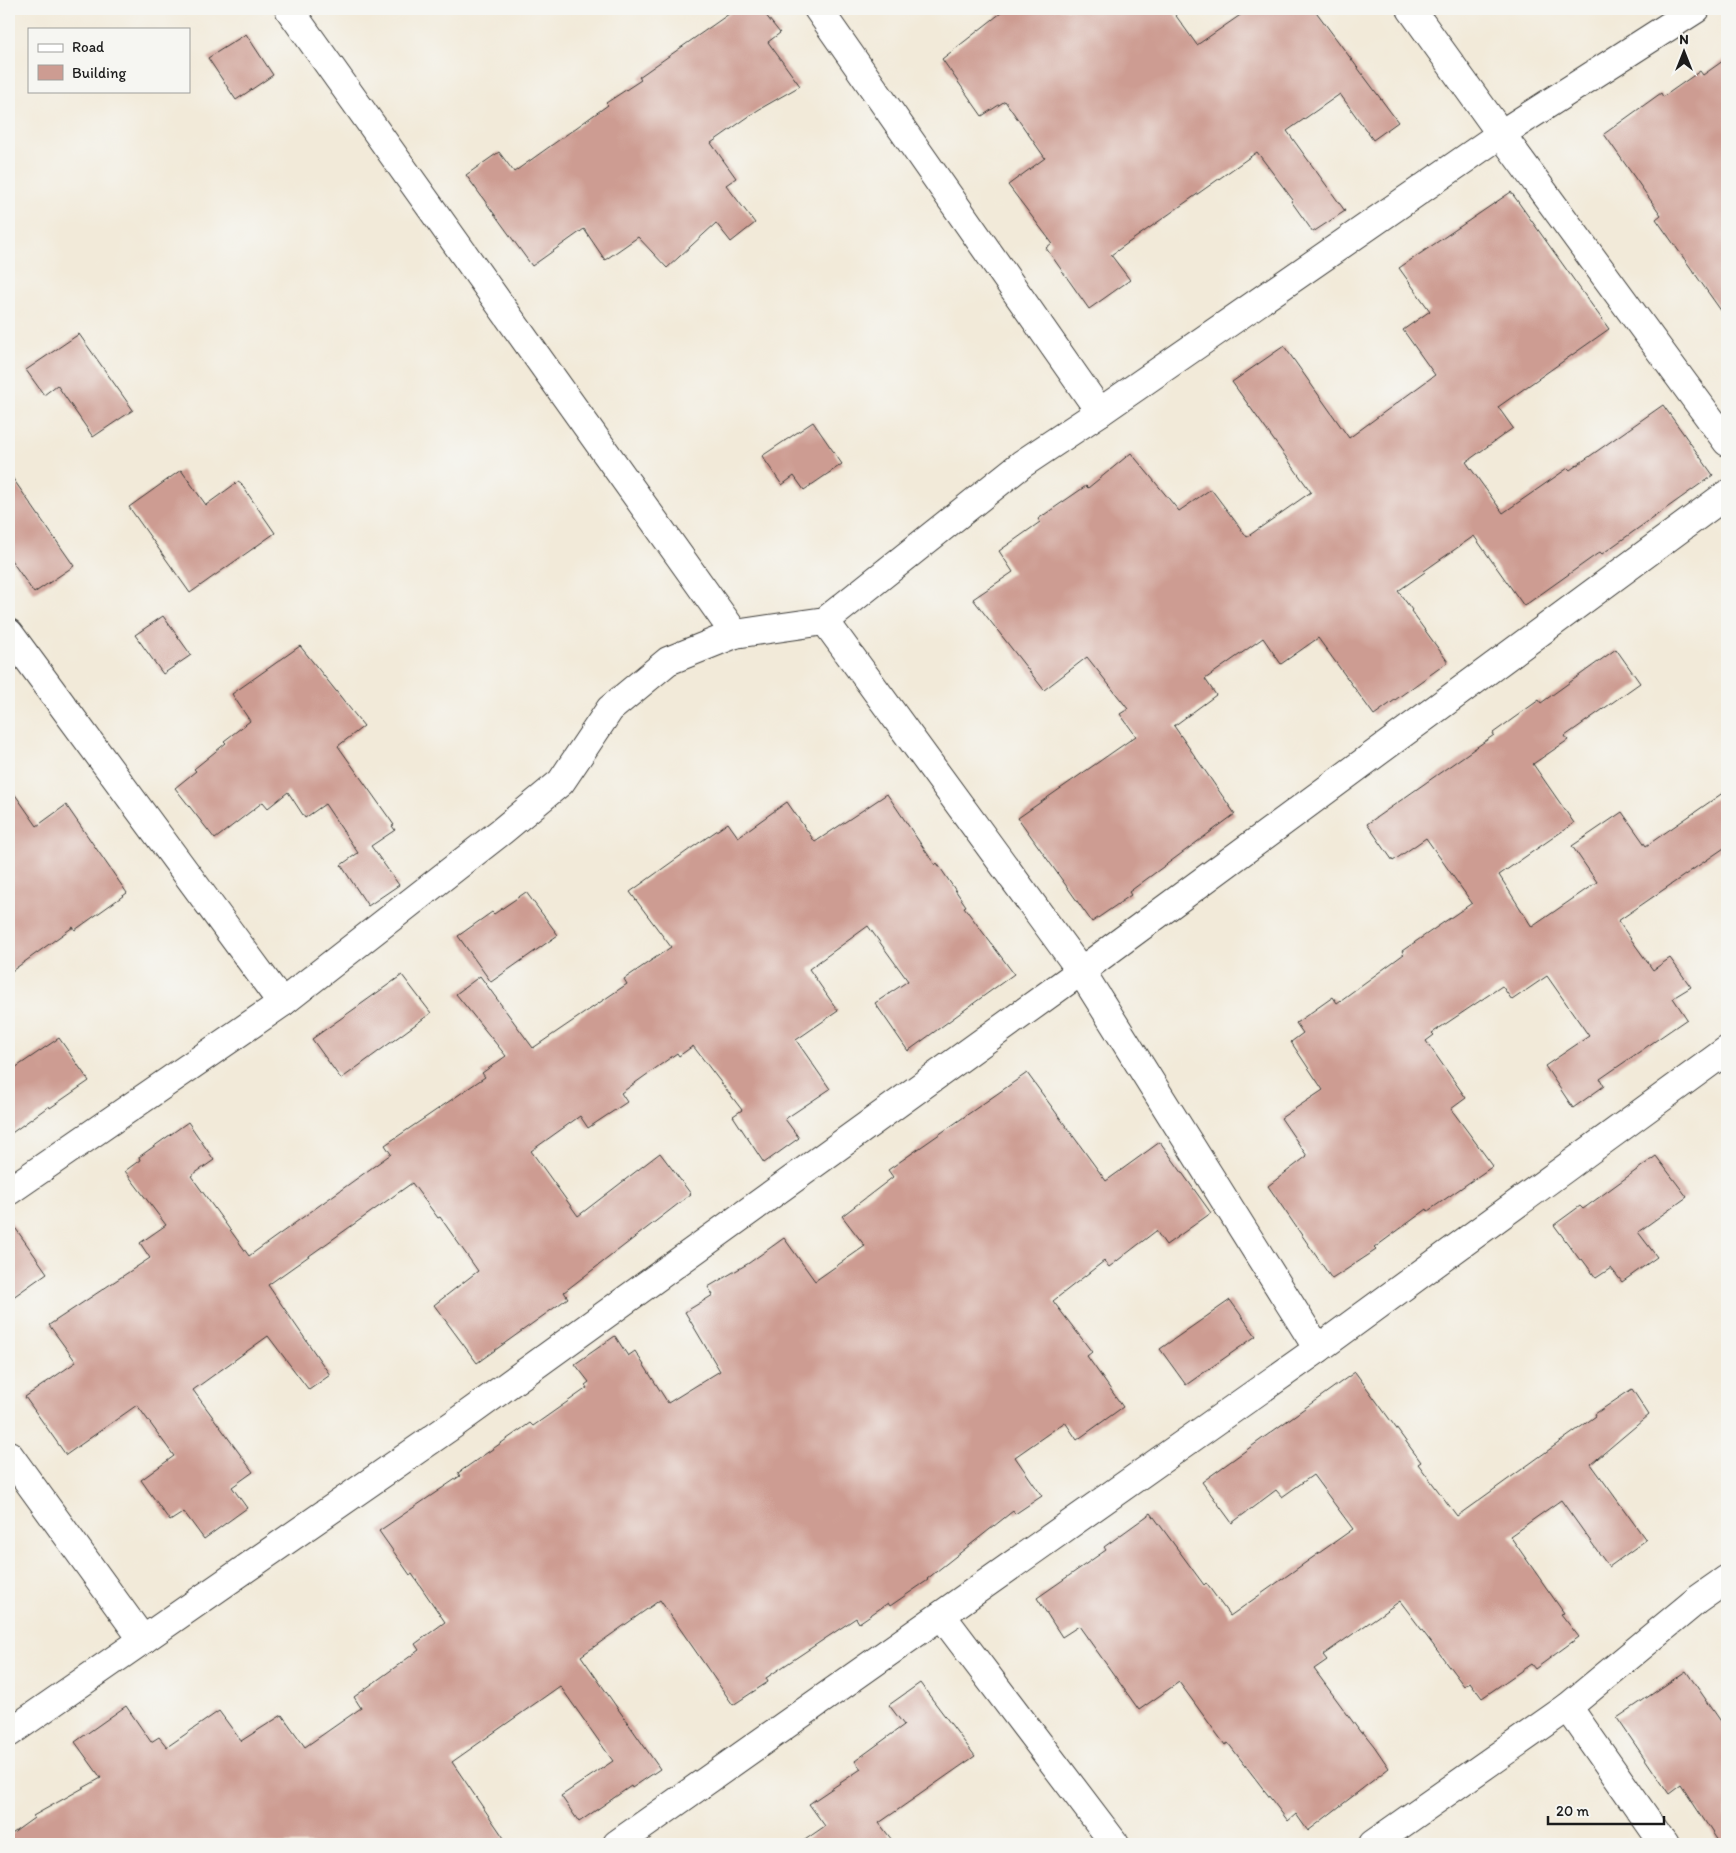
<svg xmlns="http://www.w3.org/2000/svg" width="1736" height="1853" viewBox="0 0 1736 1853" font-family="Itim,sans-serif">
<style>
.building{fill:#cd9c92}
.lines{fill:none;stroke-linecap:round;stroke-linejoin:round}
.minor-casing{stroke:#3c3b38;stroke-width:30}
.minor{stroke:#fff;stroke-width:28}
</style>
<rect width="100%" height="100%" fill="#f6f6f2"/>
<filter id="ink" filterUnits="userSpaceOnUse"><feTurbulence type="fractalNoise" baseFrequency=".02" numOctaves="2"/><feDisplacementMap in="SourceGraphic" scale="10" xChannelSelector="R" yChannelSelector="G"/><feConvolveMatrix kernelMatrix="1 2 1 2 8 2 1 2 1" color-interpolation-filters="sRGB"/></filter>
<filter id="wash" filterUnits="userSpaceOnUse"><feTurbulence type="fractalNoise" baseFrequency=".0096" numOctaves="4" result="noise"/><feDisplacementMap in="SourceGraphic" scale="20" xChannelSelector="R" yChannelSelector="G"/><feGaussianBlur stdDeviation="1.12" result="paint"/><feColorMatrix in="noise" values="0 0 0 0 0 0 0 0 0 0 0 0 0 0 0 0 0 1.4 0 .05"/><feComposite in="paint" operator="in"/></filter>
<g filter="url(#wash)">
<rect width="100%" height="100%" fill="#f2ead9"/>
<g id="blocks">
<g class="building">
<path d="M736 9H761L780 33 768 42 800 86 758 110 711 143 736 178 726 185 755 223 731 242 716 223 667 268 638 237 605 260 584 229 532 266 466 175 499 152 514 172 608 105 606 103 641 80 639 77Z"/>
<path d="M1006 9H1171L1197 45 1249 9H1314L1398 122 1373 140 1340 94 1287 131 1345 211 1313 232 1291 201 1293 200 1257 152 1111 255 1130 280 1089 309 1046 248 1052 243 1008 185 1045 158 1005 101 982 116 942 59Z"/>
<path d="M246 34 273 75 236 100 208 58Z"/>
<path d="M1727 58V319L1656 219 1661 215 1604 134 1661 93 1663 97 1700 71 1703 75Z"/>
<path d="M1511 192 1609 329 1498 407 1513 428 1466 462 1503 513 1568 468 1570 470 1663 405 1713 475 1602 554 1600 552 1524 606 1474 536 1424 571 1425 572 1398 591 1412 610 1411 611 1448 662 1374 715 1318 638 1281 664 1263 638 1205 679 1216 695 1174 726 1235 814 1129 892 1131 895 1092 922 1018 818 1136 736 1120 714 1128 709 1087 657 1044 690 973 599 1013 572 999 551 1040 522 1038 519 1086 486 1088 488 1131 453 1179 511 1211 489 1247 537 1311 492 1232 382 1284 346 1349 438 1435 375 1403 330 1430 311 1399 268Z"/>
<path d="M79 334 133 410 93 437 57 385 44 395 26 370Z"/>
<path d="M813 422 842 464 804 490 794 476 782 485 762 456Z"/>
<path d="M181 470 206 505 239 481 275 533 190 593 129 507Z"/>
<path d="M9 473 74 566 34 593 9 557Z"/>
<path d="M163 616 191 655 163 674 135 635Z"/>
<path d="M300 646 364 726 338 746 394 825 392 826 395 830 371 846 399 885 368 906 341 865 358 853 325 804 305 818 288 792 268 808 263 802 215 839 175 788 196 771 194 769 226 743 224 741 250 721 232 694Z"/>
<path d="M1616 649 1640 683 1565 736 1568 740 1533 764 1574 823 1499 875 1532 927 1597 882 1572 846 1622 812 1646 846 1727 790V846L1618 921 1653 970 1670 958 1691 987 1673 998 1687 1019 1600 1079 1604 1086 1573 1108 1545 1066 1589 1036 1547 976 1512 1000 1502 986 1432 1033 1434 1035 1426 1041 1466 1098 1451 1109 1493 1166 1428 1211 1427 1209 1374 1248 1376 1250 1332 1279 1268 1186 1307 1156 1281 1118 1323 1090 1291 1042 1303 1033 1296 1023 1333 997 1337 1003 1404 954 1402 951 1472 903 1426 838 1393 861 1367 824 1494 735 1493 733 1539 700 1541 703Z"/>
<path d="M9 786 37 826 66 805 127 893 75 930 73 927 9 973Z"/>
<path d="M887 794 935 865 937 863 966 906 964 907 1014 974 908 1051 875 1003 908 981 868 926 809 969 838 1011 796 1040 830 1089 785 1119 799 1138 764 1163 733 1116 742 1110 693 1046 679 1056 677 1053 621 1093 627 1102 588 1128 580 1116 531 1151 578 1216 660 1153 691 1194 564 1292 568 1298 477 1363 434 1305 478 1271 440 1217 438 1218 412 1183 268 1285 330 1375 309 1390 268 1336 193 1390 253 1472 232 1487 247 1508 204 1539 184 1512 170 1521 141 1480 174 1456 137 1405 66 1455 25 1397 76 1362 49 1325 150 1258 140 1243 166 1225 125 1171 140 1160 139 1157 188 1122 214 1160 191 1176 249 1256 391 1154 385 1145 485 1077 482 1073 506 1056 456 994 480 976 533 1048 627 984 624 979 671 947 630 892 690 849 728 823 738 837 787 802 815 842Z"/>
<path d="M526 892 558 935 491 982 458 936 492 912 494 914Z"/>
<path d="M402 975 431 1013 341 1079 312 1039Z"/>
<path d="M59 1038 89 1081 50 1108 49 1106 9 1135V1072Z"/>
<path d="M1027 1073 1106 1181 1160 1142 1211 1213 1166 1245 1156 1231 1109 1267 1104 1261 1053 1301 1092 1352 1087 1356 1123 1407 1077 1440 1065 1422 1015 1457 1042 1496 1015 1514 1013 1511 927 1579 928 1580 890 1606 888 1603 859 1623 856 1618 766 1678 768 1682 733 1705 660 1600 581 1656 660 1769 632 1788 631 1786 579 1822 561 1796 613 1761 560 1686 452 1762 508 1844H9V1836L34 1818 33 1816 101 1778 75 1742 126 1706 151 1742 159 1737 167 1747 219 1711 241 1741 282 1715 305 1747 361 1708 354 1697 419 1650 415 1644 445 1622 412 1574 410 1575 379 1531 460 1476 458 1473 530 1423 533 1426 587 1388 585 1385 589 1382 575 1364 615 1336 628 1356 635 1351 668 1403 720 1371 685 1312 713 1295 708 1287 749 1263 784 1238 815 1281 865 1246 842 1216 893 1177 888 1170Z"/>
<path d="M1656 1156 1687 1197 1638 1232 1657 1257 1622 1282 1611 1268 1596 1278 1582 1259 1580 1260 1554 1225 1580 1206 1583 1209Z"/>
<path d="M9 1219 47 1273 9 1300Z"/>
<path d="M1230 1300 1256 1336 1186 1385 1160 1349Z"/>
<path d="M1355 1372 1421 1462 1418 1464 1457 1516 1596 1416 1595 1414 1632 1389 1649 1415 1591 1464 1646 1540 1609 1567 1561 1500 1510 1536 1564 1613 1561 1614 1579 1637 1535 1669 1531 1664 1482 1698 1470 1682 1464 1686 1400 1601 1323 1655 1327 1660 1314 1669 1361 1733 1363 1732 1374 1746 1389 1768 1308 1831 1296 1814 1288 1821 1228 1743 1225 1745 1179 1682 1139 1710 1079 1626 1062 1637 1037 1598 1106 1550 1104 1547 1151 1513 1204 1585 1206 1583 1230 1616 1353 1529 1313 1475 1282 1497 1276 1490 1232 1523 1202 1482Z"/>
<path d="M1686 1671 1727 1730V1844H1720L1681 1785 1669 1794 1617 1718Z"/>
<path d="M920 1683 975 1756 879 1823 895 1844H799L825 1826 809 1804 861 1769 855 1761 904 1725 889 1705Z"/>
</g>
</g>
</g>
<g filter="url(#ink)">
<use href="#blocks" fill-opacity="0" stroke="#3c3b38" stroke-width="1"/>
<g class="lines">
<defs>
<g id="minor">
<path d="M289 9 735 634"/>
<path d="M818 9 1100 412"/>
<path d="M1411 9 1501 134 1727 442"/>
<path d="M825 621 1081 971 1318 1349"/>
<path d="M9 633 282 1003"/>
<path d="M9 1191 282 1003 502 831 561 782 610 709 668 661 735 634 825 621 1022 464 1100 412 1501 134 1696 9"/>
<path d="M9 1455 143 1640"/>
<path d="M942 1616 1115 1844"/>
<path d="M1568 1707 1664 1844"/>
<path d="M9 1733 454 1424 1081 971 1727 494"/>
<path d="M617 1844 1318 1349 1727 1050"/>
<path d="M1373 1844 1568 1707 1697 1600 1727 1579"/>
</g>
</defs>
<use href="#minor" class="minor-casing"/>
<use href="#minor" class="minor"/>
</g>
</g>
<rect width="1736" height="1853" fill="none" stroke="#f6f6f2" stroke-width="30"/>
<rect x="28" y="28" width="162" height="65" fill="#f6f6f2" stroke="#9f9f9c"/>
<rect x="38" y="44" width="25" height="8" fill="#ffffff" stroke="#9f9f9c"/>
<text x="72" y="52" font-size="15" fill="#1c1c1c">Road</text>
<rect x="38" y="65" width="25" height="15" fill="#cd9c92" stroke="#9f9f9c"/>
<text x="72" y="78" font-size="15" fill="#1c1c1c">Building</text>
<g transform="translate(1684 52)" stroke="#f6f6f2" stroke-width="4" paint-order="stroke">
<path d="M0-4L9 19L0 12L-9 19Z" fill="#1c1c1c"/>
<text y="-8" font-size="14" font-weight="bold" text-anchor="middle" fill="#1c1c1c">N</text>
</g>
<path d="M1548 1816v8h116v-8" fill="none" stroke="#1c1c1c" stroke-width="2.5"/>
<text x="1556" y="1816" font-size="15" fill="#1c1c1c" stroke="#f6f6f2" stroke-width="4" paint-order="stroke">20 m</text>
</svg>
